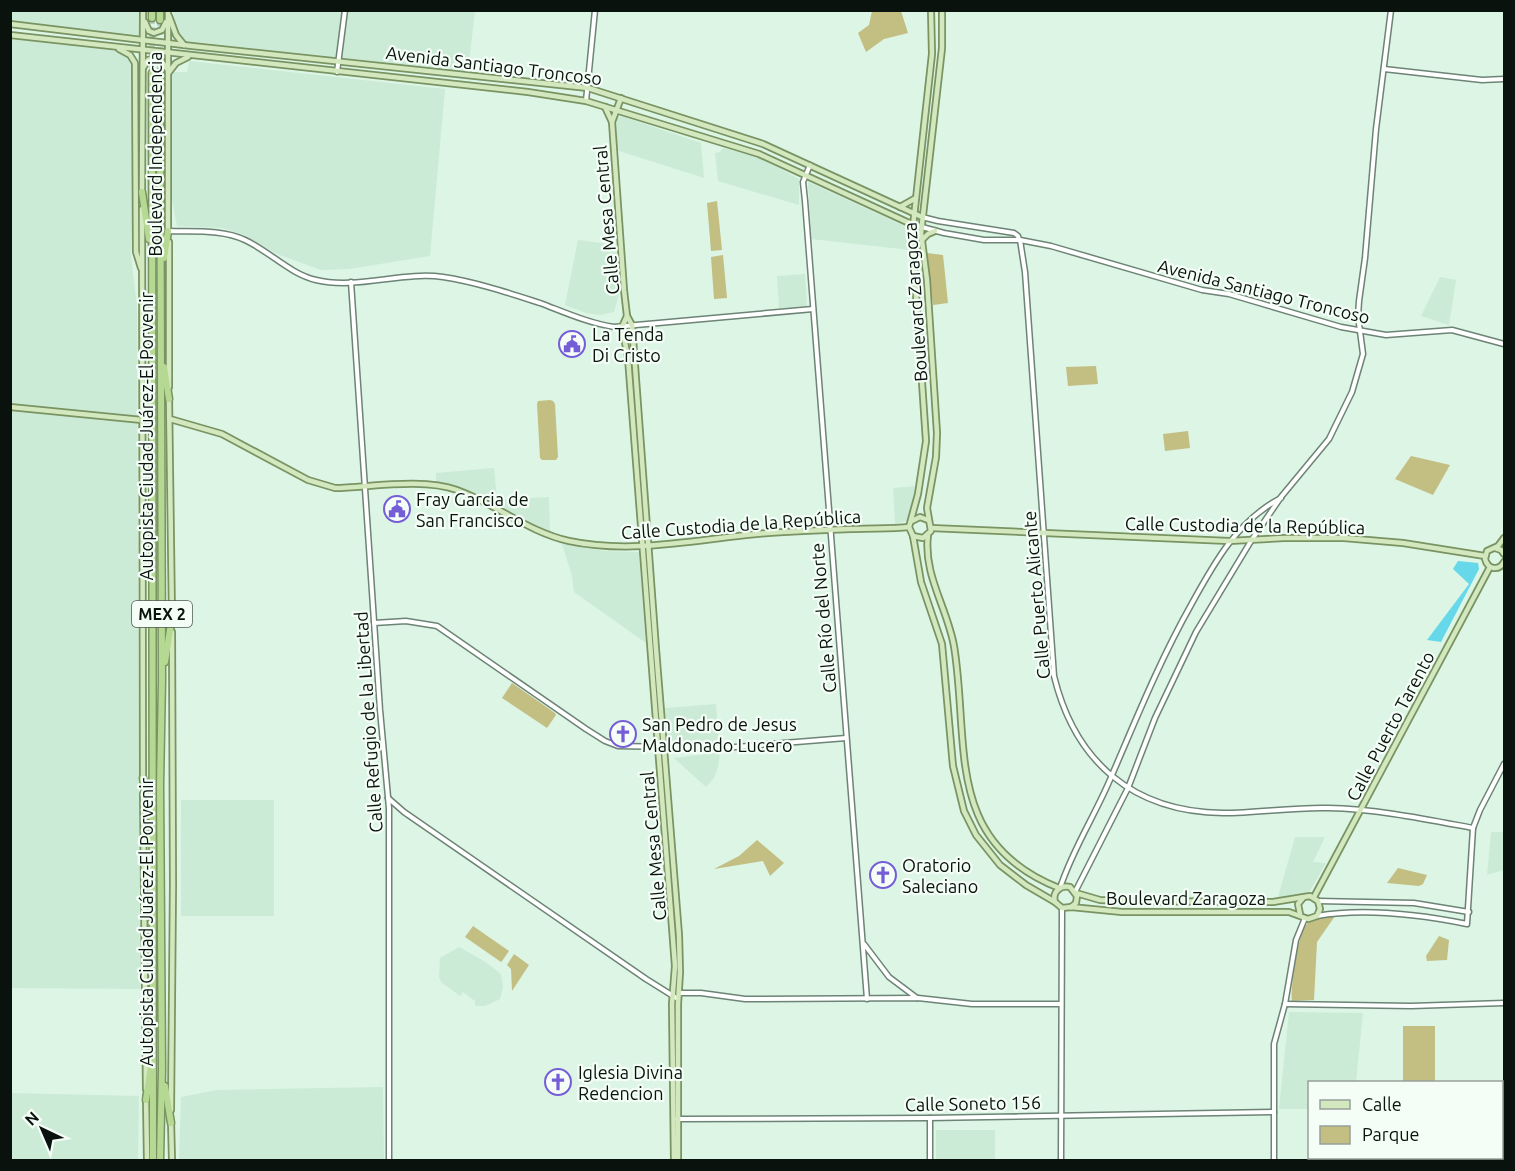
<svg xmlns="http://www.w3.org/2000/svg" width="1515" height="1171" viewBox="0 0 1515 1171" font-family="Ubuntu,sans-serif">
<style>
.built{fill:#cbebd6}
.green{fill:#c3be82}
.water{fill:#66d8ea}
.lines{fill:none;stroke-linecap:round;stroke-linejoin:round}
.highway-tunnel{stroke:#bcd3c5;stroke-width:6;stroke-dasharray:6 3;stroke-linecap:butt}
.minor-casing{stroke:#6d8375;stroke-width:7}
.major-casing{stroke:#799363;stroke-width:8}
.highway-casing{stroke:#799363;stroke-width:9}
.minor{stroke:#fff;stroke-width:4}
.major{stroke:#d3e8be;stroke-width:4.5}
.highway{stroke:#b5d992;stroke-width:6}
.labels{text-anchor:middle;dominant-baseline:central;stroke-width:4.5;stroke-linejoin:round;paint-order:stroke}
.shield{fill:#f4fef7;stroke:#505953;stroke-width:1.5}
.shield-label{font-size:16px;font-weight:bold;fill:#0a120d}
.street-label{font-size:18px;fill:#0a120d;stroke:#f4fef7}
.poi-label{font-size:18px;fill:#0a120d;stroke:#f4fef7;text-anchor:start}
</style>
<rect width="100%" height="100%" fill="#dcf5e5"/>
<g class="built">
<path d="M11 10 139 11V35L11 21Z"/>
<path d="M173 11H475L468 71 184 41 177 32Z"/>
<path d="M11 39 118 51 127 55 132 63 133 198 131 255 137 307 140 989 11 988Z"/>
<path d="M189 61 445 89 430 256 349 269 321 270 277 254 244 235 222 228 177 226 172 200 171 72H187Z"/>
<path d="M621 116 701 143 704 178 616 150 614 121Z"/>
<path d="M723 148 760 158 799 179V205L718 181 715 153 720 152Z"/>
<path d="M808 182 907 227 910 250 811 239Z"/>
<path d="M578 240 616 245 619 294 614 312 600 315 586 313 565 305Z"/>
<path d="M805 274 807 306 779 308 777 276Z"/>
<path d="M1440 277 1456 280 1449 325 1421 316Z"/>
<path d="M494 468 497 498 499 500 549 497 550 533 523 521 453 485 436 483V473Z"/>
<path d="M917 486 910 515 906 521 895 524 893 488Z"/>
<path d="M562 544 604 551 639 552 646 643 574 592 572 576Z"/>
<path d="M716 704 719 744 672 741 668 738 665 708Z"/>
<path d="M714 753 720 754 718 767 714 778 706 787 674 758Z"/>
<rect x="181" y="800" width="93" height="116"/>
<path d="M1491 832H1504V870L1487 875Z"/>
<path d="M1295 837H1325L1313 862 1326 863 1310 891 1294 897 1280 898 1278 897Z"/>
<path d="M459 947 484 961 501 974 503 987 500 999 485 1006H475V1001L463 992 460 996 441 982 439 977 440 958Z"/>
<path d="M1289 1012 1363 1013 1356 1082H1310L1309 1109H1279Z"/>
<path d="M383 1087 384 1160H179L181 1097 217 1090Z"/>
<path d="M11 1093 139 1096 138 1160H11Z"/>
<rect x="936" y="1130" width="59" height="30"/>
</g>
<g class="green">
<path d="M872 11H901L908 33 884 39 866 52 858 33 869 25Z"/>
<path d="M717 201 722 250 711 251 707 203Z"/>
<path d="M927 253 943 255 948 303 933 305Z"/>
<path d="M723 255 727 298 714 299 711 257Z"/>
<path d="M1096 366 1098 384 1068 386 1066 367Z"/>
<path d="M550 400 553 401 555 404 558 457 556 460H542L540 458 537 404 538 401Z"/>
<path d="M1188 431 1190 448 1165 451 1163 434Z"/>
<path d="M1411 456 1450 465 1433 495 1395 479Z"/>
<path d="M512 683 555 713 556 715 547 728 502 698Z"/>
<path d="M757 840 784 863 770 876 763 861 714 869 739 856Z"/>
<path d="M1398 868 1427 875 1423 884 1419 886 1387 883Z"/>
<path d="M1324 916H1335L1317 942 1314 1000 1292 1001C1290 988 1298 935 1306 925 1310 920 1318 918 1324 916Z"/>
<path d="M473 926 509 951 502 961 501 962 465 937Z"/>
<path d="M1439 936 1449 940 1447 960 1427 961 1426 956Z"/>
<path d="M514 954 529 965 512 991 511 969 507 965Z"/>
<rect x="1403" y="1026" width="32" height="56"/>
</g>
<path class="water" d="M1458 561 1478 563 1479 569 1441 642 1427 640 1469 584 1453 569Z"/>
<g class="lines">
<g class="highway-tunnel">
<path d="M152 18V73"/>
<path d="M160 20V72"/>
</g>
<defs>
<g id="minor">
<path d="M1384 69 1482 80 1504 79"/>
<path d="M337 72 345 10"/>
<path d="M586 101 595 10"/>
<path d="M810 165 803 182 805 201 867 999"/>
<path d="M922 217 938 221 1014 233 1018 236 1019 240"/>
<path d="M922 227 944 233 984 240H1020L1051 246 1202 290 1229 294 1341 327 1386 335 1452 330 1504 344"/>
<path d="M168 231C193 232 222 229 245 240 269 251 290 274 316 280 357 290 402 271 443 277 476 282 509 293 540 303 564 312 588 323 614 327L813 309"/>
<path d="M1020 240 1025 272 1054 676C1075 762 1133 812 1223 813 1258 813 1293 807 1328 808 1377 809 1425 819 1473 828"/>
<path d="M351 282 380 710 389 808V1160"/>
<path d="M374 623 406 621 437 626 586 729 605 741 618 746 723 748 846 738"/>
<path d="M388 798 404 812 646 979 678 999"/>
<path d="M1060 888C1073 848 1096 814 1112 775 1137 717 1160 660 1191 605 1214 563 1237 521 1281 498"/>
<path d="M1075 892 1128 788 1155 718 1196 632 1251 541 1281 497 1329 439 1352 392 1363 354 1358 316 1359 301 1365 258 1376 129 1391 10"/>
<path d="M1318 901 1414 903 1469 912"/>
<path d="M1317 916C1363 908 1422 915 1467 924L1473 828 1480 810 1504 764"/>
<path d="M864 944 889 977 917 998"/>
<path d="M679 993H701L745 999 918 998 972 1004H1060"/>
<path d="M1285 1004 1411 1006 1504 1003"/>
<path d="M930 1118V1160"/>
<path d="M677 1119 928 1118 1274 1112"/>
<path d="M1061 1160 1062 908"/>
<path d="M1274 1160V1044L1285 1004 1296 940 1305 918"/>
</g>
<g id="major">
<path d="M168 10V234"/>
<path d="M931 10 932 54 912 235 926 441 918 494 909 527 913 536 921 582 942 644 953 766 964 811 976 835 1000 865 1026 885 1055 902 1062 908 1071 907 1122 912H1289L1308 919 1317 916 1320 909 1318 901 1310 896 1273 902 1125 901 1100 900 1076 893"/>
<path d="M169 16 176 35 184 45"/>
<path d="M145 22 149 31 154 33 162 30 166 22"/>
<path d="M10 24 192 46 588 88 763 144 922 217"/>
<path d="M10 35 528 92 586 101 759 154 907 222 922 227"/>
<path d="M119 49 130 55 135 63 136 252 141 268"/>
<path d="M143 68 148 60 158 57 168 70"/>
<path d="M169 72 176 63 188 57"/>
<path d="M605 107 612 122 624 290 627 316 632 325 656 649 679 935 680 972 678 1004V1160"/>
<path d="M612 122 621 98"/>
<path d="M142 195 143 10"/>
<path d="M900 207 916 198"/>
<path d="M142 209 143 780"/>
<path d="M922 240 928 234 935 231"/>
<path d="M169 242V387"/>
<path d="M627 316 622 327 628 358 675 966 672 1004 674 1160"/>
<path d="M169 398 172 618"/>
<path d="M10 407 142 420"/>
<path d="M170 419 222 434 308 480 335 488C371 487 423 478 457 490 496 504 528 532 569 541 635 555 702 538 768 533 797 531 826 530 854 529 873 528 891 529 909 527"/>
<path d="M912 521 920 517 928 520"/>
<path d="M931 528 1229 541 1284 538H1344L1403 543 1485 556"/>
<path d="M928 535C923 575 947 607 954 646 970 744 943 842 1059 888"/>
<path d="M913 536 923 538 931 531 927 508 936 457 937 433 927 280 921 233 942 48V10"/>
<path d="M1504 538 1498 546 1487 551 1485 559C1488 570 1499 571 1504 562"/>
<path d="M1495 548 1501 550 1504 554"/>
<path d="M143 794 146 1089"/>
<path d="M1314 897 1490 567"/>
<path d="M1055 902C1052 892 1060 885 1070 887L1077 896 1076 903 1071 907"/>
<path d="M1300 914 1298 904 1303 898"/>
<path d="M146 1097 147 1160"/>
<path d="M171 1110 173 885 172 632"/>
<path d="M171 1121 172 1160"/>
</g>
<g id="highway">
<path d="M160 10V20"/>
<path d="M152 18V10"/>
<path d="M152 73 153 1160"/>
<path d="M142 192 149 239"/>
<path d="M164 258 168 231"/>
<path d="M164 367 169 399"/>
<path d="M142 420 146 410 148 382"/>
<path d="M165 662 172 617"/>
<path d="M143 778 149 816"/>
<path d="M165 1086 171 1123"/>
<path d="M146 1100 151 1066"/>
<path d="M160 1160 162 1069 160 786 162 680 160 72"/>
</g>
</defs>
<use href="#minor" class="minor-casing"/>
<use href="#major" class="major-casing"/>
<use href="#highway" class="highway-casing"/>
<use href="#minor" class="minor"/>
<use href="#major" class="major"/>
<use href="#highway" class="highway"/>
</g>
<defs>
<symbol id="civic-ring" viewBox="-11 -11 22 22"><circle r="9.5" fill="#f4fef7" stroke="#765dd8" stroke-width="1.5"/><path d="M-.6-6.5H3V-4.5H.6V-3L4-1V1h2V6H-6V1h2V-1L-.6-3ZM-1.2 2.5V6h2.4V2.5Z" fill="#765dd8"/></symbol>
<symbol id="church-ring" viewBox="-11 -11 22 22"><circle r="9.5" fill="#f4fef7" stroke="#765dd8" stroke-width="1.5"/><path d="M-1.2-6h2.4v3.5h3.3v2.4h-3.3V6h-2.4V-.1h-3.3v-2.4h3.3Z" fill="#765dd8"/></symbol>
</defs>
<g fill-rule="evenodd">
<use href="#civic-ring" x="557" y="329" width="30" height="30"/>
<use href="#civic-ring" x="382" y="494" width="30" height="30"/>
<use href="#church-ring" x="608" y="719" width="30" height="30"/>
<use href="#church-ring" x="868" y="860" width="30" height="30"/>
<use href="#church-ring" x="543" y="1067" width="30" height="30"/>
</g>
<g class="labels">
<rect class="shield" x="132" y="601" width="60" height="26" rx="4.5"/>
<g class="shield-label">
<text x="162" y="614">MEX 2</text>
</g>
<g class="street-label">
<text transform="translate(494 65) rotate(7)">Avenida Santiago Troncoso</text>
<text transform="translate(155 154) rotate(-90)">Boulevard Independencia</text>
<text transform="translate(606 220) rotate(-95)">Calle Mesa Central</text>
<text transform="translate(1264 291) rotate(14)">Avenida Santiago Troncoso</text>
<text transform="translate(915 302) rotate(-94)">Boulevard Zaragoza</text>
<text transform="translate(146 436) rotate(-90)">Autopista Ciudad Juárez-El Porvenir</text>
<text transform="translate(741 524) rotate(-4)">Calle Custodia de la República</text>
<text transform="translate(1245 525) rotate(1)">Calle Custodia de la República</text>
<text transform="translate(1036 595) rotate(-95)">Calle Puerto Alicante</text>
<text transform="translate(823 618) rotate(-95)">Calle Río del Norte</text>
<text transform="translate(368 722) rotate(-94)">Calle Refugio de la Libertad</text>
<text transform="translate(1390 726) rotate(-62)">Calle Puerto Tarento</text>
<text transform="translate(653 846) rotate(-95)">Calle Mesa Central</text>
<text x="1186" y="898">Boulevard Zaragoza</text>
<text transform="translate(146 922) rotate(-90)">Autopista Ciudad Juárez-El Porvenir</text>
<text transform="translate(973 1103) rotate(-1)">Calle Soneto 156</text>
</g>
<g class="poi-label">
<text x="592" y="334">La Tenda<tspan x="592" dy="21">Di Cristo</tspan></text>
<text x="416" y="499">Fray Garcia de<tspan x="416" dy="21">San Francisco</tspan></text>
<text x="642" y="724">San Pedro de Jesus<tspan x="642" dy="21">Maldonado Lucero</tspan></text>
<text x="902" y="865">Oratorio<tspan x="902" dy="21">Saleciano</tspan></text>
<text x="578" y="1072">Iglesia Divina<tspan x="578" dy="21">Redencion</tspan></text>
</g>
</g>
<rect width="1515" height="1171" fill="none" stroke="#0a120d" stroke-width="24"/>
<rect x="1308" y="1081" width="195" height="78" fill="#f4fef7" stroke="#96a099" stroke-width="1.5"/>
<rect x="1320" y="1100" width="30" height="9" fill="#d3e8be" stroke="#96a099" stroke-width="1.5"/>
<text x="1362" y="1111" font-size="18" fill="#0a120d">Calle</text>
<rect x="1320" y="1126" width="30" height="18" fill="#c3be82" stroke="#96a099" stroke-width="1.5"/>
<text x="1362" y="1141" font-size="18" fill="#0a120d">Parque</text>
<g transform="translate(42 1129) rotate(316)" stroke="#f4fef7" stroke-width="4.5" paint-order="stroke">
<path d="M0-4.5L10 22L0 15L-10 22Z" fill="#0a120d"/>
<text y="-9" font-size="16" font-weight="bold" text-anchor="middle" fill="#0a120d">N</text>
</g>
</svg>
